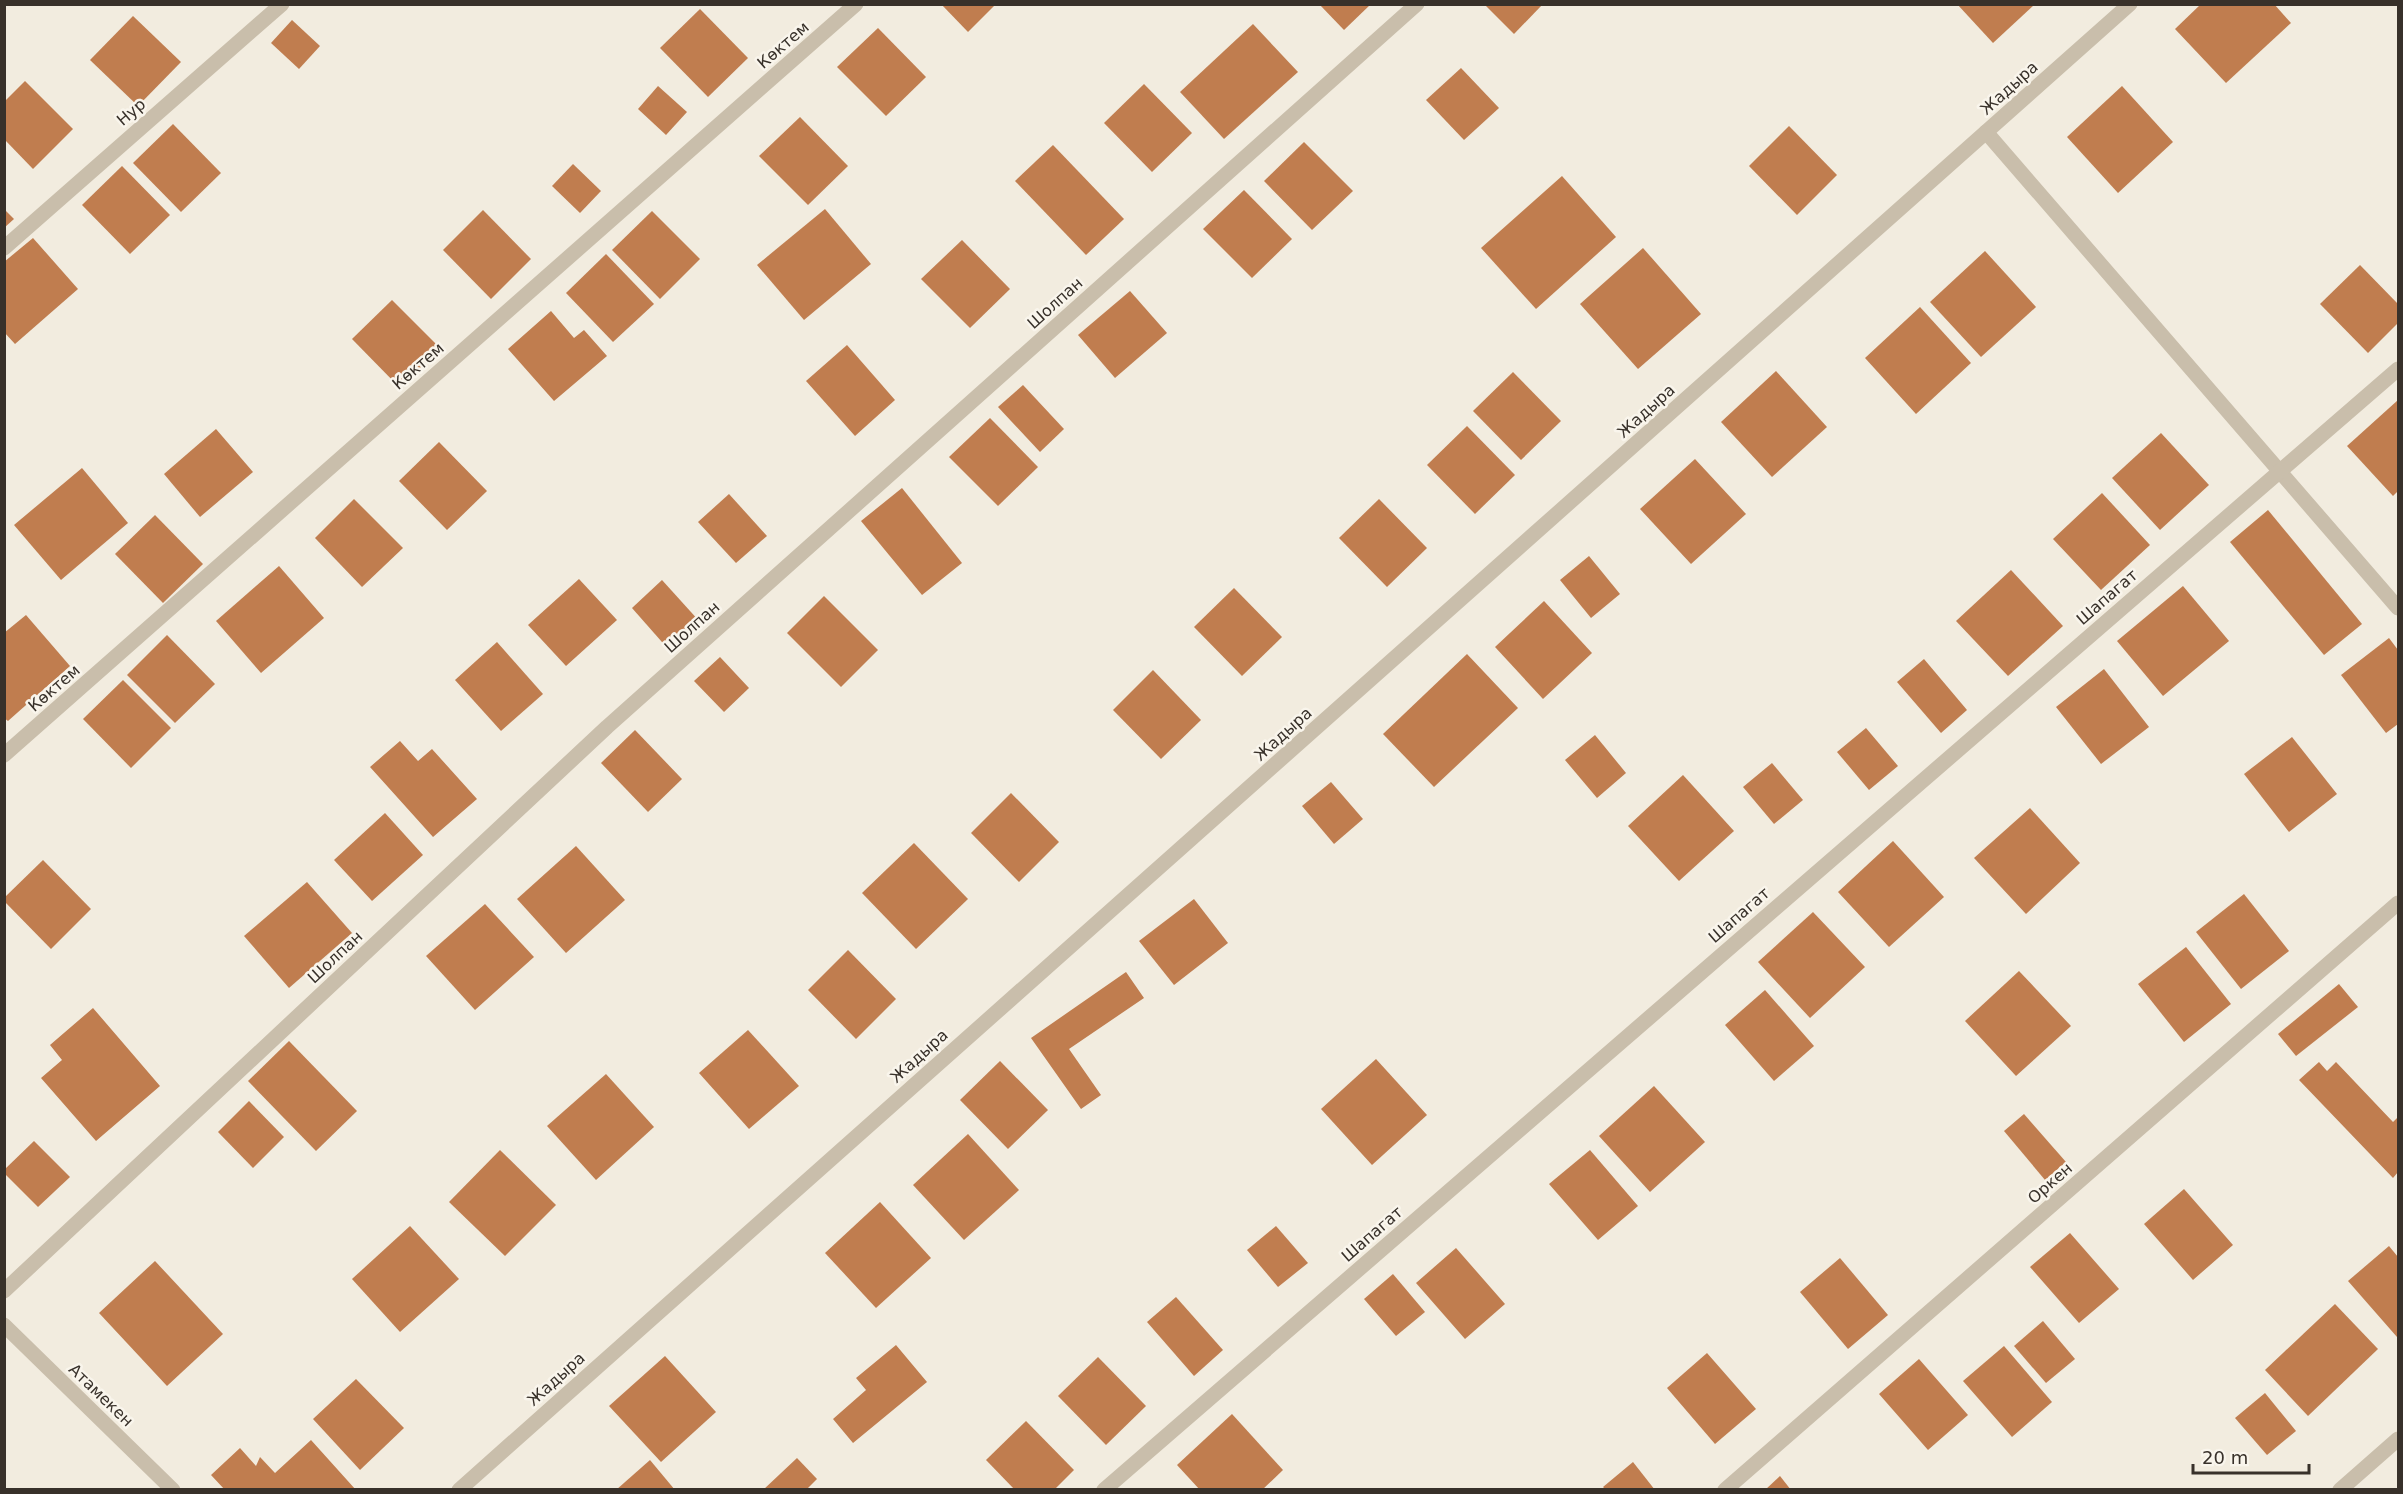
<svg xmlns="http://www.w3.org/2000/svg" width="2403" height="1494" viewBox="0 0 2403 1494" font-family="'DejaVu Sans',sans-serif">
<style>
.building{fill:#c07d4f}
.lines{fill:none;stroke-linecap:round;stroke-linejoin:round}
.minor{stroke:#c9beab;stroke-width:15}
.labels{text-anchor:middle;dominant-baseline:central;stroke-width:5;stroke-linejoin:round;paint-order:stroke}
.street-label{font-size:16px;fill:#38312a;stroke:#f9f5ec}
</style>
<rect width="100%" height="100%" fill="#f2ecdf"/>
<g class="building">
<path d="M941 4H996L968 32Z"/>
<path d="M1319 4H1371L1344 30Z"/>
<path d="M1484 4H1543L1514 34Z"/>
<path d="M1957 4H2035L1993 43Z"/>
<path d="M2201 4H2274L2291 23 2226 83 2175 29Z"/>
<path d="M700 9 748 58 708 97 660 48Z"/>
<path d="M133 16 181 62 138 106 90 60Z"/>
<path d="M292 20 320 46 299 69 271 43Z"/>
<path d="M1253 24 1298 72 1224 139 1180 92Z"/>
<path d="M878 28 926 77 886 116 837 67Z"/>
<path d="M1461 68 1499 108 1464 140 1426 100Z"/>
<path d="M25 81 73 129 33 169 5 140V101Z"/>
<path d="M1144 84 1192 133 1152 172 1104 123Z"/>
<path d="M658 86 687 112 666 135 638 109Z"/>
<path d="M2122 86 2173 142 2118 193 2067 137Z"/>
<path d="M800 117 848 166 808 205 759 156Z"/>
<path d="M173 124 221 173 181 212 133 163Z"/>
<path d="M1789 126 1837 175 1797 215 1749 166Z"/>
<path d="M1304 142 1353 191 1312 230 1264 181Z"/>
<path d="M1053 145 1124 219 1086 255 1015 181Z"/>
<path d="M573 164 601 191 580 213 552 186Z"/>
<path d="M122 166 170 215 130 254 82 205Z"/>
<path d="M1562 176 1616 237 1536 309 1481 248Z"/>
<path d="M1244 190 1292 239 1252 278 1203 229Z"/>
<path d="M4 209 14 219 4 228Z"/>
<path d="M825 209 871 264 804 320 757 265Z"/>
<path d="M483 210 531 259 491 299 443 250Z"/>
<path d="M652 211 700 259 660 299 612 250Z"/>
<path d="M33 238 78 289 15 344 4 332V262Z"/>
<path d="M962 240 1010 289 970 328 921 279Z"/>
<path d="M1643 248 1701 314 1638 369 1580 304Z"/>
<path d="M1985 251 2036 307 1981 357 1930 302Z"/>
<path d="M606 254 654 304 613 342 566 293Z"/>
<path d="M2360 265 2398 304V323L2368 353 2320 304Z"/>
<path d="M1130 291 1167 333 1115 378 1078 335Z"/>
<path d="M392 300 440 348 400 388 352 339Z"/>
<path d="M1920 307 1971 363 1916 414 1865 358Z"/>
<path d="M551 311 574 338 584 330 607 356 554 401 508 349Z"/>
<path d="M847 345 895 400 855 436 806 381Z"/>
<path d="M1776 371 1827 427 1772 477 1721 422Z"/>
<path d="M1513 372 1561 421 1521 460 1473 411Z"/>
<path d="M1023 385 1064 429 1040 452 998 407Z"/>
<path d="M2398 400V491L2393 496 2347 446Z"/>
<path d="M990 418 1038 467 998 506 949 457Z"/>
<path d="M1467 426 1515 475 1475 514 1427 465Z"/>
<path d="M216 429 253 472 200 517 164 474Z"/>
<path d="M2161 433 2209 485 2160 530 2112 478Z"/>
<path d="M439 442 487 491 447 530 399 481Z"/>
<path d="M1695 459 1746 514 1691 564 1640 509Z"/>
<path d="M82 468 128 523 61 580 14 525Z"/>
<path d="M902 488 962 563 922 595 861 521Z"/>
<path d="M2102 493 2150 545 2101 590 2053 539Z"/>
<path d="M729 494 767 536 736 563 698 522Z"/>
<path d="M354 499 403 548 362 587 315 538Z"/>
<path d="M1379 499 1427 548 1387 587 1339 538Z"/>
<path d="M2268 510 2362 624 2324 655 2230 542Z"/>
<path d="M155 515 203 564 163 603 115 554Z"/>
<path d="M1589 556 1620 594 1591 618 1560 580Z"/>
<path d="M279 566 324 618 261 673 216 621Z"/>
<path d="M2011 570 2063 626 2008 676 1956 621Z"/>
<path d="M579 579 617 620 566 666 528 625Z"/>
<path d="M662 580 700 622 669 650 632 608Z"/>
<path d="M2183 586 2229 641 2163 696 2117 641Z"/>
<path d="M1234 588 1282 637 1242 676 1194 627Z"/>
<path d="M824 596 878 650 841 687 787 633Z"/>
<path d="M1544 601 1592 653 1543 699 1495 647Z"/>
<path d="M26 615 70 666 8 721 4 718V633Z"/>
<path d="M167 635 215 684 175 723 127 675Z"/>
<path d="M2389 638 2398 650V724L2386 733 2341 675Z"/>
<path d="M497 642 543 694 501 731 455 680Z"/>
<path d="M1467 654 1518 708 1434 787 1383 734Z"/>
<path d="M720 657 749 688 724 712 694 681Z"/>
<path d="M1924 659 1967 710 1941 733 1897 682Z"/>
<path d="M2104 669 2149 727 2101 764 2056 707Z"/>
<path d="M1153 670 1201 720 1161 759 1113 710Z"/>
<path d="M123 680 171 728 131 768 83 719Z"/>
<path d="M1866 728 1898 766 1869 790 1837 752Z"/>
<path d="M635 730 682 779 648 812 601 763Z"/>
<path d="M1595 735 1626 773 1597 798 1565 760Z"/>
<path d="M2292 737 2337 794 2289 832 2244 774Z"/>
<path d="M400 741 418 761 432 749 477 799 433 837 370 767Z"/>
<path d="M1772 763 1803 800 1774 824 1743 787Z"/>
<path d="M1683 775 1734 831 1679 881 1628 826Z"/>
<path d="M1331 782 1363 819 1334 844 1302 806Z"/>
<path d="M1011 793 1059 842 1019 882 971 833Z"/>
<path d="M2030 808 2080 863 2026 914 1974 858Z"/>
<path d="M385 813 423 855 372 901 334 860Z"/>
<path d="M1893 841 1944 897 1889 947 1838 892Z"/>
<path d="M914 843 968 899 916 949 862 893Z"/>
<path d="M576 846 625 900 566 953 517 899Z"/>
<path d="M43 860 91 909 51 949 4 901V898Z"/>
<path d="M307 882 352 933 289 988 244 936Z"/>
<path d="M2244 894 2289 951 2241 989 2196 932Z"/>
<path d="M1194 899 1228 943 1174 985 1139 941Z"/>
<path d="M485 904 534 957 475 1010 426 956Z"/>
<path d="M1813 912 1865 967 1810 1018 1758 962Z"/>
<path d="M2186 947 2231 1004 2184 1042 2138 984Z"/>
<path d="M848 950 896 999 856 1039 808 990Z"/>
<path d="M2019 971 2071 1026 2016 1076 1965 1021Z"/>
<path d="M1126 972 1144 998 1069 1049 1101 1095 1081 1109 1031 1038Z"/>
<path d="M2339 984 2358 1007 2296 1056 2278 1034Z"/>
<path d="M1765 990 1814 1046 1774 1081 1725 1025Z"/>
<path d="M93 1008 160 1086 96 1141 41 1078 62 1060 50 1045Z"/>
<path d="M748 1030 799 1086 749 1129 699 1073Z"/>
<path d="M289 1041 357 1111 316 1151 248 1081Z"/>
<path d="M1376 1059 1427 1115 1372 1165 1321 1109Z"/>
<path d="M1000 1061 1048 1110 1008 1149 960 1100Z"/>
<path d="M2319 1062 2327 1071 2336 1062 2393 1122 2398 1117V1172L2393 1178 2299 1080Z"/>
<path d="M606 1074 654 1127 596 1180 547 1126Z"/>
<path d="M1654 1086 1705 1142 1650 1192 1599 1136Z"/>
<path d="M249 1101 284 1137 253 1168 218 1132Z"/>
<path d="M2024 1114 2066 1162 2045 1180 2004 1131Z"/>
<path d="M968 1134 1019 1190 964 1240 913 1185Z"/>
<path d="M34 1141 70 1177 38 1207 4 1173V1170Z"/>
<path d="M500 1150 556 1205 505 1256 449 1202Z"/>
<path d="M1590 1150 1638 1206 1598 1240 1549 1184Z"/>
<path d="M2184 1189 2233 1245 2193 1280 2144 1224Z"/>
<path d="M880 1202 931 1258 876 1308 825 1253Z"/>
<path d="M410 1226 459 1279 400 1332 352 1279Z"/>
<path d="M1276 1226 1308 1263 1278 1287 1247 1250Z"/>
<path d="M2070 1233 2119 1289 2079 1323 2030 1267Z"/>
<path d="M2389 1246 2398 1257 2397 1337 2348 1281Z"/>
<path d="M1456 1248 1505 1304 1465 1339 1416 1283Z"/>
<path d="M1840 1258 1888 1315 1848 1349 1800 1292Z"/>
<path d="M155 1261 223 1334 167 1386 99 1313Z"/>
<path d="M1393 1274 1425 1312 1396 1336 1364 1299Z"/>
<path d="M1176 1297 1223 1350 1194 1376 1147 1322Z"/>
<path d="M2335 1304 2378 1349 2308 1416 2265 1370Z"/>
<path d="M2043 1321 2075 1359 2046 1383 2014 1346Z"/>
<path d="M896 1345 927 1382 853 1443 833 1419 866 1390 856 1378Z"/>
<path d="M2004 1346 2052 1402 2012 1437 1963 1381Z"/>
<path d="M1707 1353 1756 1409 1715 1444 1667 1388Z"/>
<path d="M665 1356 716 1412 661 1462 609 1406Z"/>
<path d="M1098 1357 1146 1406 1106 1445 1058 1396Z"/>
<path d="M1919 1359 1968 1415 1928 1450 1879 1394Z"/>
<path d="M356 1379 404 1428 360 1470 313 1419Z"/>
<path d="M2265 1393 2296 1431 2267 1455 2235 1418Z"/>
<path d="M1232 1414 1283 1470 1262 1490H1200L1177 1465Z"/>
<path d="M1026 1421 1074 1470 1054 1490H1015L986 1460Z"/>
<path d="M311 1440 356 1490H225L211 1475 240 1448 256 1466 260 1457 275 1473Z"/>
<path d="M797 1458 817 1479 806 1490H763Z"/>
<path d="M650 1460 675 1490H616Z"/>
<path d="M1633 1462 1655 1490H1606L1603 1487Z"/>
<path d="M1780 1476 1791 1490H1765Z"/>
</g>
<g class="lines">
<g class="minor">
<path d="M1986 132 2398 608"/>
<path d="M4 248 282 4"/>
<path d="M4 755 856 4"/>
<path d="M4 1291 607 727 1417 4"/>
<path d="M4 1325 173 1490"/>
<path d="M459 1490 2130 4"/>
<path d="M1104 1490 2398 369"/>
<path d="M1725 1490 2398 903"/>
<path d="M2340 1490 2398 1439"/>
</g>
</g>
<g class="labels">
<g class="street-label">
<text transform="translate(783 45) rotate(-41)">Көктем</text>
<text transform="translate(2009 88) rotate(-42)">Жадыра</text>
<text transform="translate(131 112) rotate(-41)">Нур</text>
<text transform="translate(1055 303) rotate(-42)">Шолпан</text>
<text transform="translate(418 366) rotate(-41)">Көктем</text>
<text transform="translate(1646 411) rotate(-42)">Жадыра</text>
<text transform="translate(2107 597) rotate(-41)">Шапагат</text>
<text transform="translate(692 627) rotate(-42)">Шолпан</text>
<text transform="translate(54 688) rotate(-41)">Көктем</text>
<text transform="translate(1283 734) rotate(-42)">Жадыра</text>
<text transform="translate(1739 915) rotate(-41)">Шапагат</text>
<text transform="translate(335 957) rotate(-43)">Шолпан</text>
<text transform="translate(919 1056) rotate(-42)">Жадыра</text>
<text transform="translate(2050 1183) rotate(-41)">Оркен</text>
<text transform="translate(1372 1234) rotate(-41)">Шапагат</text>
<text transform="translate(556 1379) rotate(-42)">Жадыра</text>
<text transform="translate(101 1395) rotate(44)">Атамекен</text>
</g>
</g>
<rect width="2403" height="1494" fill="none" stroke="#38312a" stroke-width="12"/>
<path d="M2193 1464v9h116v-9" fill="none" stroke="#38312a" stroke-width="3"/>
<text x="2202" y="1464" font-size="18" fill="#38312a" stroke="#f9f5ec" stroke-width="4.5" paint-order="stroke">20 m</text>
</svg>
